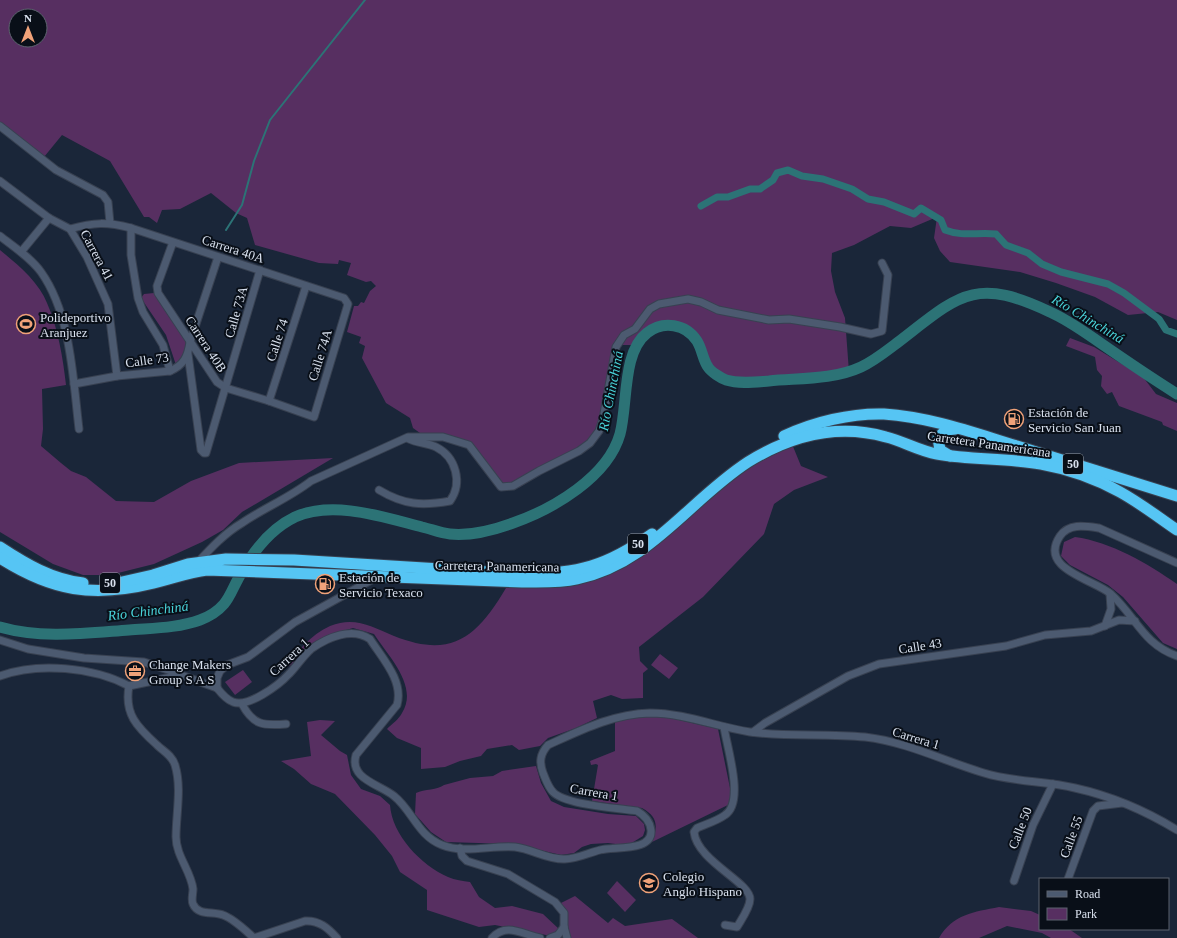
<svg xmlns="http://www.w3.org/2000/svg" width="1177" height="938" viewBox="0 0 1177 938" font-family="'Times New Roman',serif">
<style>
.green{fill:#572f61;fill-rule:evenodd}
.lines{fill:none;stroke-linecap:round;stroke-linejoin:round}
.stream{stroke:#2c7376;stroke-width:2}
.canal{stroke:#2c7376;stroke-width:7}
.river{stroke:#2c7376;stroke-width:11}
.minor-casing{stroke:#384151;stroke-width:9}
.highway-casing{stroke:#384151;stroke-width:13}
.minor{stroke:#4c5a70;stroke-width:7}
.highway{stroke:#56c5f4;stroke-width:11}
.labels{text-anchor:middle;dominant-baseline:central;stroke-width:4;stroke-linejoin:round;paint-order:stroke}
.shield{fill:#090f18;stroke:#9ba2ae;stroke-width:1}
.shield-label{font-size:12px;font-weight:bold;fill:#d9e1ee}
.street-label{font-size:13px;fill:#d9e1ee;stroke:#090f18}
.poi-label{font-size:13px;fill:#d9e1ee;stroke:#090f18;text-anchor:start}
.water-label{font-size:14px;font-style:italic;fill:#4ad5db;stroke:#090f18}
</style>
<rect width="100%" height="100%" fill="#1a2639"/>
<g class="green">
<path d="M0 0H1177V320L1158 312 1128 315 1095 297 1056 283 1020 272 950 262 940 251 934 238 937 217 911 228 890 226 854 245 832 253 831 271 835 292 845 318 849 372C826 377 744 387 725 379 705 371 707 356 697 341 689 329 672 321 658 326 649 329 641 339 635 345H616L603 425 588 446 518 488H507C503 484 498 479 494 474 486 464 482 454 470 446L420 433 413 428 410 418 386 403 362 358 365 346 359 343 361 337 347 332 354 306H358L361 302 364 303 370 291 376 286 371 281 366 282 347 275 351 263 339 260 338 264 319 263 255 245 247 218 236 213 211 193 180 209 162 210 157 223 149 217H144L110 161 62 135 44 157 0 124ZM16 16H40V40H16Z"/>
<path d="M0 250C17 264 39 282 47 303 58 328 63 358 66 385L42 389 43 429 41 446 61 463 71 471 86 477 116 501 154 502 191 481 239 463 333 458 242 512 223 530 202 542 154 564 110 575H83L53 564 0 532Z"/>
<path d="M154 293 188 343 186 354 176 365 166 335 141 298 144 294Z"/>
<path d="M1070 338 1094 347 1143 377 1156 394 1177 403V431L1163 425 1162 422 1119 406 1112 392 1107 394 1101 386 1102 376 1097 370 1095 357 1066 346Z"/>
<path d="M792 444 801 466 828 477 794 490 774 504 764 534 703 597 639 647 640 661 648 669 643 673V698L622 699 611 695 593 701 597 718 576 728 548 738 540 746 519 750 512 745 487 749 481 756 460 761 445 767 421 769V748L397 738 387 729C392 724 399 719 402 713 419 686 388 656 374 634L353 628 332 634 311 645 291 665 283 668C298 652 310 635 330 626 355 616 372 627 394 636 452 659 477 637 506 588L559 586 591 580 750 466Z"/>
<path d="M1075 537C1111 542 1147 563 1177 584V649L1163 643 1123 597 1108 585 1070 565 1061 556 1064 542Z"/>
<path d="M660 654 678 668 669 679 651 665Z"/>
<path d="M243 670 252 682 235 695 225 682Z"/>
<path d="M650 716 666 717 718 729 731 793 730 804 652 842C658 826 658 817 642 808L592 801 598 765 596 764 591 765 590 761 615 751V721Z"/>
<path d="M320 720 335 721 321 735 340 751 347 755 351 775 361 789 380 796 390 805C392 835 421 865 448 877 455 880 463 881 470 882L479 897 495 908 512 906 543 914 560 930 551 936 495 925 479 927 427 910V890L400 872 392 856 375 835 335 794 311 784 294 769 281 761 311 756 307 722Z"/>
<path d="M536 766 541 783 551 801 564 807 608 814 636 816 644 824 645 830 643 836 630 844 623 845 608 843 591 844 582 847 574 853 561 855 514 844 446 842 431 832 415 814 416 793C424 789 438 790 444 785L470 778 493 776 502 771Z"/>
<path d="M617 881 636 900 625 912 607 893Z"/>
<path d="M575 896 608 923 613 918 625 926 672 919 698 938H564L566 929 559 904Z"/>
<path d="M999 907 1031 911 1040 915V929H1069L1082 938H1051L1042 933 1007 926 979 938H939C953 914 974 912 999 907Z"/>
</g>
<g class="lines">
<path class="stream" d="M226 230 242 205 254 161 270 120 365 0"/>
<path class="canal" d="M701 206 717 197H728L750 189H760L773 180 777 173 788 170 802 176 823 179 852 189 868 199 884 202 914 214 921 208 941 220 945 230C963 237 977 232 996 234L1006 245 1028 253 1042 264 1061 272 1108 284 1124 293 1159 319 1166 330 1177 334"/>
<path class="river" d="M0 627C41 639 87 633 129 630 152 628 178 628 200 620 208 617 218 611 224 604 230 597 233 588 238 579 251 554 268 530 295 517 333 500 383 517 422 527 431 529 440 533 450 534 470 536 494 530 513 523 553 509 608 477 620 434 628 404 622 352 647 333 663 320 686 324 697 341 702 349 703 360 708 367 711 372 721 378 726 380 739 384 755 382 769 381 798 378 833 380 861 367 874 361 885 352 897 343 957 297 973 275 1050 312 1068 320 1083 331 1099 342 1125 360 1150 377 1177 394"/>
<defs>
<g id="minor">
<path d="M0 126 56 170 103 195 108 202 110 223"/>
<path d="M0 181 49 218 70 229 87 257 108 304 117 376"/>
<path d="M131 228V255L138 298 143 312 163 345 170 371"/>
<path d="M70 229C94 222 107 222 131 228L344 298 348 304 314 417 269 401 226 388 217 382 158 293 157 286 173 242"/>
<path d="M0 236C14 247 31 258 41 272 71 314 73 379 79 429"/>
<path d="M21 252 49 218"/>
<path d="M188 354 201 450 204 453H206L260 270"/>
<path d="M74 384 117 376 170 371C184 365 188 356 190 342L218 257"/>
<path d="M269 401 306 286"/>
<path d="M379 490C404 505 422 506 450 501 463 483 456 457 436 447 428 443 417 443 409 439"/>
<path d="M198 562C211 548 225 533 242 523 264 508 289 498 311 481L408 437H443L469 445 501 487 513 486 539 471 579 451 590 443 599 431 603 419 616 347 624 335 635 329 650 309 659 304 688 299 701 302 718 310 769 320 789 319 840 327 871 334 882 331 888 275 882 263"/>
<path d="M1177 563 1099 528C1085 526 1069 523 1060 536 1038 569 1093 579 1111 594 1136 617 1143 644 1177 656"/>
<path d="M1105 626 1111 609 1110 594"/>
<path d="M0 640 28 649 84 658 144 662 180 674"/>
<path d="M0 676C38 662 93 667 129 686L181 675 217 688"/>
<path d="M129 686C124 714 137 727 157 745 163 751 172 755 175 765 182 788 176 814 176 837 176 856 191 871 193 889 193 894 191 900 193 904 198 916 213 911 223 915 234 919 245 930 254 938L305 921C319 920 328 928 337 938"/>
<path d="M217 688C221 693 227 700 233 702 248 708 279 685 289 674 296 667 303 656 311 649 328 637 352 627 370 639 382 658 404 681 397 705L356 755C349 779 379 784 394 796 412 810 418 836 442 845 464 854 492 845 515 847 532 849 548 860 565 859 577 859 588 853 600 850 614 846 653 852 651 830 650 821 644 815 637 811 618 808 565 805 553 792 548 787 546 780 543 773 539 762 540 754 548 745 581 730 613 714 650 713 684 713 717 727 750 732 788 737 827 733 865 737 907 742 944 761 984 773 1013 782 1045 781 1075 788 1111 796 1146 811 1177 830"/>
<path d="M217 688V678L220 671 227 665 248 657 295 622 375 578"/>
<path d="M242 704C253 725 263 726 286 724"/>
<path d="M724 727C727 748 745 802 725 815 717 821 706 824 697 828L694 832C697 861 750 882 750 899 750 908 741 920 737 927L725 925"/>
<path d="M753 732 765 723 848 676 879 664 1006 646 1045 635 1091 631 1119 620 1135 621"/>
<path d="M460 848 462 856 467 861 508 874 555 902 564 913V927L567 938"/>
<path d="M1068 879 1093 811 1098 806 1122 803"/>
<path d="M1014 881 1033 825 1053 784"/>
<path d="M492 938C506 922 522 934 540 938"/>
<path d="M550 938 558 935 564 927"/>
</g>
<g id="highway">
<path d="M784 436C814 422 851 413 884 414 930 417 974 433 1017 446 1070 463 1124 479 1177 496"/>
<path d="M950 456 940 450 938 438 946 430 955 429"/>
<path d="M0 547C26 564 51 579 83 583"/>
<path d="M0 558C52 591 93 598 154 583 172 579 188 572 207 570L522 582C541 582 559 583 577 579 651 563 688 501 748 462 790 436 837 423 886 437 903 441 919 451 937 454 971 460 1007 458 1041 464 1069 469 1095 478 1120 492 1140 503 1158 517 1177 530"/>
<path d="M122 582 153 575 188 564 226 559 294 560 523 574C578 574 607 566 652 534"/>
</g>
</defs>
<use href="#minor" class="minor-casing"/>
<use href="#highway" class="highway-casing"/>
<use href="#minor" class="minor"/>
<use href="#highway" class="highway"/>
</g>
<defs>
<symbol id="stadium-ring" viewBox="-11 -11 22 22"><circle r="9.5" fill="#090f18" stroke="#f0a279" stroke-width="1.5"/><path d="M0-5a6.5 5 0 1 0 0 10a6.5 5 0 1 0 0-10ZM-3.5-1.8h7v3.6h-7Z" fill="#f0a279"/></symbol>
<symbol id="fuel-ring" viewBox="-11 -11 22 22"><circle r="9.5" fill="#090f18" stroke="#f0a279" stroke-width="1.5"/><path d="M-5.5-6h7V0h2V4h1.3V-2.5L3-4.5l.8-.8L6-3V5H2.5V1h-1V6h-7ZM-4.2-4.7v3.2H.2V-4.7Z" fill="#f0a279"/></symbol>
<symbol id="office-ring" viewBox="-11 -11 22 22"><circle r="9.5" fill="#090f18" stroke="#f0a279" stroke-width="1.5"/><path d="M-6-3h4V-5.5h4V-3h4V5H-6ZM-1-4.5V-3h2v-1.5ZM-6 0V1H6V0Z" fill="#f0a279"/></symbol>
<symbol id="school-ring" viewBox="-11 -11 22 22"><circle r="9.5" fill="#090f18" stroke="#f0a279" stroke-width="1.5"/><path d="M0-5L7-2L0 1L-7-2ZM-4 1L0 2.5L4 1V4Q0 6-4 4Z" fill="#f0a279"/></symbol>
</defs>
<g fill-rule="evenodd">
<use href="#stadium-ring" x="15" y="313" width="22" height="22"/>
<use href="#fuel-ring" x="1003" y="408" width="22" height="22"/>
<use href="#fuel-ring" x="314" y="573" width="22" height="22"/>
<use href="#office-ring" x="124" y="660" width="22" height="22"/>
<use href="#school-ring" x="638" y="872" width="22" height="22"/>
</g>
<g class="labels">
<g class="shield">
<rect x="1063" y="454" width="20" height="20" rx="3"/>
<rect x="628" y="534" width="20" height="20" rx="3"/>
<rect x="100" y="573" width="20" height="20" rx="3"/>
</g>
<g class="shield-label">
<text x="1073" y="464">50</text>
<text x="638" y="544">50</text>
<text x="110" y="583">50</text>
</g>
<g class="street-label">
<text transform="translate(233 249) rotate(18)">Carrera 40A</text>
<text transform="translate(97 255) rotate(62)">Carrera 41</text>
<text transform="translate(236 312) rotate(-74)">Calle 73A</text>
<text transform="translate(277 340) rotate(-72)">Calle 74</text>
<text transform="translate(206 344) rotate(57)">Carrera 40B</text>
<text transform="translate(320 355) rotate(-73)">Calle 74A</text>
<text transform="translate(147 360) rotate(-8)">Calle 73</text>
<text transform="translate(989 444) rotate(8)">Carretera Panamericana</text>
<text transform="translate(497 566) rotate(1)">Carretera Panamericana</text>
<text transform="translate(920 646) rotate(-9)">Calle 43</text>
<text transform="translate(289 657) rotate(-43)">Carrera 1</text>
<text transform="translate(916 738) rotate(17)">Carrera 1</text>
<text transform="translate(594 792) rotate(10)">Carrera 1</text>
<text transform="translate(1020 828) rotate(-69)">Calle 50</text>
<text transform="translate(1071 837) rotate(-70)">Calle 55</text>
</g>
<g class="poi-label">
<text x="40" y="317">Polideportivo<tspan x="40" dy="15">Aranjuez</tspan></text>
<text x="1028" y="412">Estación de<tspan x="1028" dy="15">Servicio San Juan</tspan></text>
<text x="339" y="577">Estación de<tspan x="339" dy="15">Servicio Texaco</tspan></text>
<text x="149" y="664">Change Makers<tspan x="149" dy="15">Group S A S</tspan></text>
<text x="663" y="876">Colegio<tspan x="663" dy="15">Anglo Hispano</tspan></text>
</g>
<g class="water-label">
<text transform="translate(1088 319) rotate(31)">Río Chinchiná</text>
<text transform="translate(611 391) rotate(-79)">Río Chinchiná</text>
<text transform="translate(148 611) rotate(-7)">Río Chinchiná</text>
</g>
</g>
<rect x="1039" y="878" width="130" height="52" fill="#090f18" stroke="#5c636e"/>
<rect x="1047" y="891" width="20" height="6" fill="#4c5a70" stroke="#5c636e"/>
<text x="1075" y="898" font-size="12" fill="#d9e1ee">Road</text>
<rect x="1047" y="908" width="20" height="12" fill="#572f61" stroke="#5c636e"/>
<text x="1075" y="918" font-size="12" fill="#d9e1ee">Park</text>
<g transform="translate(28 28)"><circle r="19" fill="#090f18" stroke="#5c636e"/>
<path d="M0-3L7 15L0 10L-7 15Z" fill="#f0a279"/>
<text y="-6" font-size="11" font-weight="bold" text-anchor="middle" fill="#d9e1ee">N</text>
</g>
</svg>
